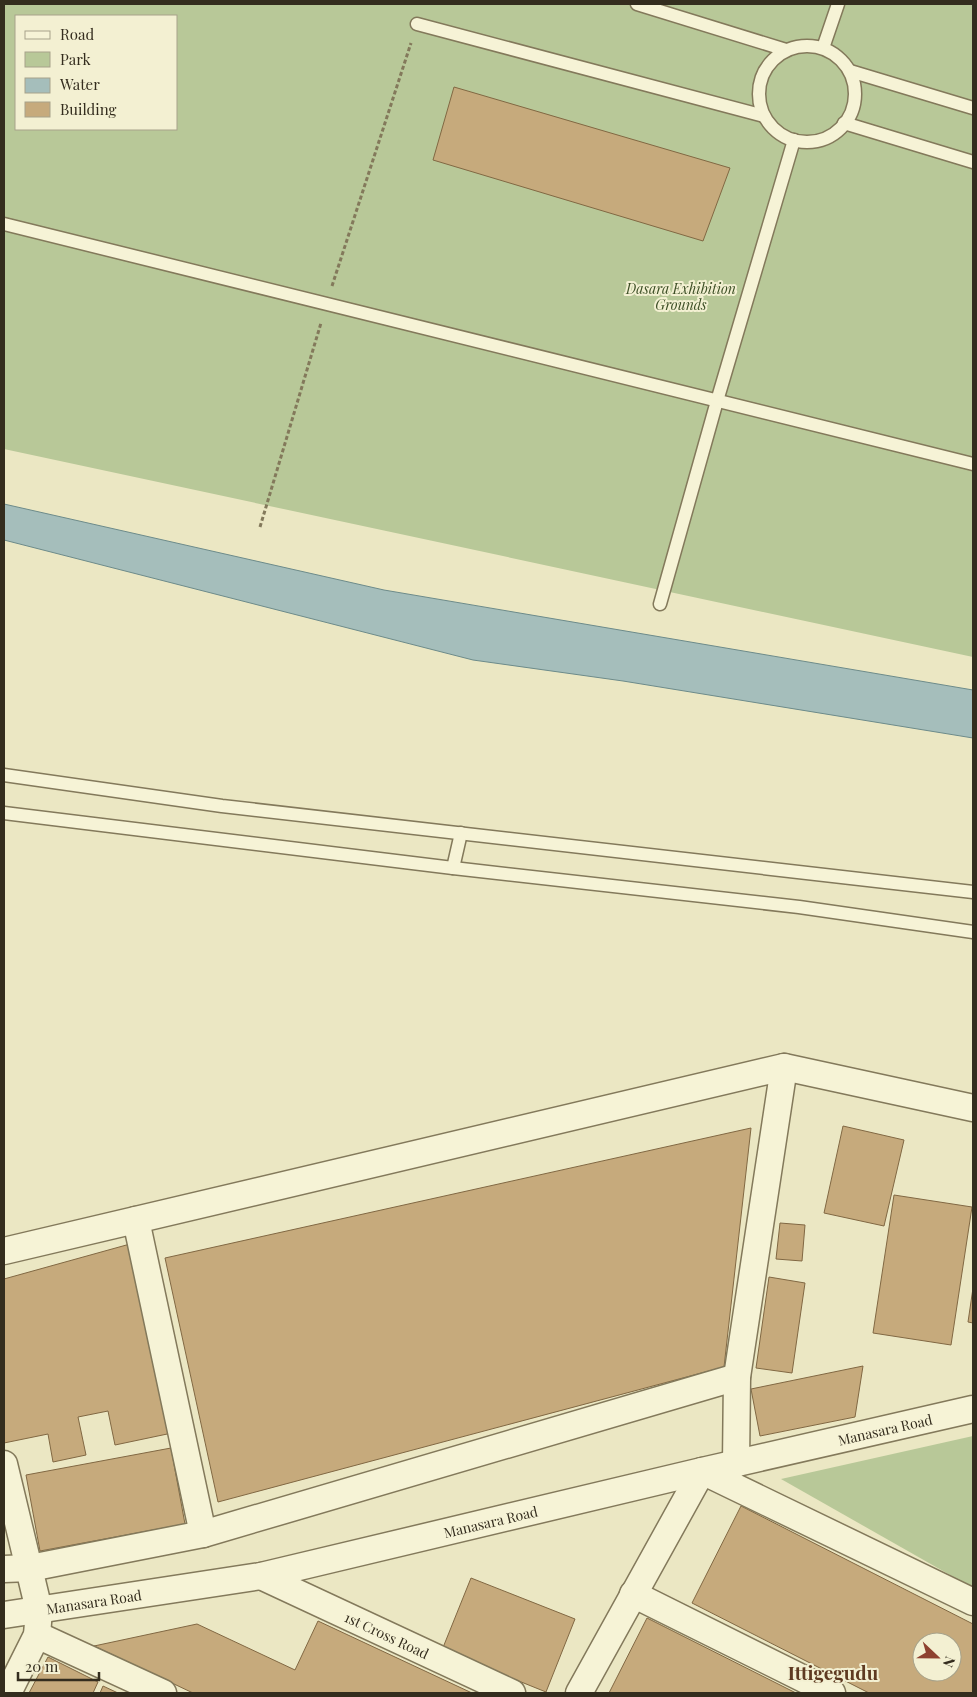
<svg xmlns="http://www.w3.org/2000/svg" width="977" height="1697" viewBox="0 0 977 1697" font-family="'Playfair Display',serif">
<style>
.green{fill:#b8c898;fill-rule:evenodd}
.water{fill:#a5bebb;stroke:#6d8b8a}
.building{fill:#c6aa7c;stroke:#816843;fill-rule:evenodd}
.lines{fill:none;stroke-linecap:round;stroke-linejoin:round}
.lane-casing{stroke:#83795b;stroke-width:15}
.street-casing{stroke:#83795b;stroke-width:29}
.path{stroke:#83795b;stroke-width:3;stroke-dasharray:4 2.5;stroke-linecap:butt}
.lane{stroke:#f6f3d6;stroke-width:12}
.street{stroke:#f6f3d6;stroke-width:26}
.labels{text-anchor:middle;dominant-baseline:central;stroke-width:4;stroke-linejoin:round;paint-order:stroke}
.park-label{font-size:14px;font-style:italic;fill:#3d4f26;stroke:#f3f0d2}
.street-label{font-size:14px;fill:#342d1e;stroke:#f3f0d2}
.district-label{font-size:19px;font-weight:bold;fill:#5e3a21;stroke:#f3f0d2}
</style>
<rect width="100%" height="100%" fill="#ebe7c3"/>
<g class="green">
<path d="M4 4H973V657L4 449ZM16 16H176V129H16Z"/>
<path d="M973 1436V1588L781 1479Z"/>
</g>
<path class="water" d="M4 504 384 590 973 690V738L623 681 473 660 4 540Z"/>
<g class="building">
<path d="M454 87 730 168 703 241 433 160Z"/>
<path d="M843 1126 904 1140 884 1226 824 1213Z"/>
<path d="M751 1128 724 1367 218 1502 165 1258Z"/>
<path d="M894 1195 972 1207 951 1345 873 1333Z"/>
<path d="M780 1223 805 1225 802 1261 776 1259Z"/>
<path d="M130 1244 172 1433 115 1445 108 1411 78 1417 86 1455 53 1462 48 1434 4 1443V1279Z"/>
<path d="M769 1277 805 1283 792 1373 756 1368Z"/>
<path d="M973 1288V1323L968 1322Z"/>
<path d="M863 1366 855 1417 760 1436 751 1389Z"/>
<path d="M171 1448 185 1524 40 1551 26 1475Z"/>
<path d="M741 1506 973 1624V1693H869L692 1603ZM922 1642H952V1672H922Z"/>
<path d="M471 1578 575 1619 546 1692 442 1650Z"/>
<path d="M647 1618 796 1693H609Z"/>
<path d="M318 1621 472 1693H193L94 1646 197 1624 295 1670Z"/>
<path d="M48 1657 98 1682 93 1693H29Z"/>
<path d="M103 1686 118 1693H100Z"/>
</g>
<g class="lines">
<defs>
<g id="lane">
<path d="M637 4 786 50"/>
<path d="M417 24 764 116"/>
<circle cx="807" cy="94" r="48"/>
<path d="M823 48 838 4"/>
<path d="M850 71 973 108"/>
<path d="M844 123 973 162"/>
<path d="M4 224 973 464"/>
<path d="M660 604 717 401 794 140"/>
<path d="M4 775 222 806 973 892"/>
<path d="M4 813 453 868 799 907 973 932"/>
<path d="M453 868 461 833"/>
</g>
<g id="street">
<path d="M136 1220 203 1534"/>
<path d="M4 1251 784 1067 973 1108"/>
<path d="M4 1464 39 1610 37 1635 8 1693"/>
<path d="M736 1464 737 1377 784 1067"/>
<path d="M4 1569 30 1568 203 1534 737 1377"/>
<path id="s1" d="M261 1576 512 1693"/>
<path d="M633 1594 832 1693"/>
<path id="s2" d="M4 1615 261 1576 702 1471 973 1409"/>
<path d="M37 1635 163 1693"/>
<path d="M579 1693 702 1471 973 1602"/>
</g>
</defs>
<use href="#lane" class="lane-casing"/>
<use href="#street" class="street-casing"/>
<g class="path">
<path d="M332 286 411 43"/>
<path d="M260 527 321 323"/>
</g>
<use href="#lane" class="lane"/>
<use href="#street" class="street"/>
</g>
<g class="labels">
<g class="park-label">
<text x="681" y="288">Dasara Exhibition<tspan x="681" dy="16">Grounds</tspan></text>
</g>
<g class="street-label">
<text stroke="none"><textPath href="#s2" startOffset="901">Manasara Road</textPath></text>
<text stroke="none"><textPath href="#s2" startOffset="496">Manasara Road</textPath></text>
<text stroke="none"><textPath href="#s2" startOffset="91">Manasara Road</textPath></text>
<text stroke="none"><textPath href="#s1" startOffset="139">1st Cross Road</textPath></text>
</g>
<g class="district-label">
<text x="833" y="1672">Ittigegudu</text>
</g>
</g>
<rect width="977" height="1697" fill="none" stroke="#342d1e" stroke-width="10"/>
<rect x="15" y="15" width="162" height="115" fill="#f3f0d2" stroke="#a7a28a"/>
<rect x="25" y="31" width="25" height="8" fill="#f6f3d6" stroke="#a7a28a"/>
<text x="60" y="40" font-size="15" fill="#342d1e">Road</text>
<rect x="25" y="52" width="25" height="15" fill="#b8c898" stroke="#a7a28a"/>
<text x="60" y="65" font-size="15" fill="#342d1e">Park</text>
<rect x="25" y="78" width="25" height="15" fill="#a5bebb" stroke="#a7a28a"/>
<text x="60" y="90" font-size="15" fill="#342d1e">Water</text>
<rect x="25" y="102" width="25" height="15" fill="#c6aa7c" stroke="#a7a28a"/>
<text x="60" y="115" font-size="15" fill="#342d1e">Building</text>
<g transform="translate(937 1657) rotate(112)"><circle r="24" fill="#f3f0d2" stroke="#a7a28a"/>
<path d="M0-4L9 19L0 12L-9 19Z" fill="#8e4230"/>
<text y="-8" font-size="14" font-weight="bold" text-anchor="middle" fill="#342d1e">N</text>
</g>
<path d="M18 1672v8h81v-8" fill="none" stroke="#342d1e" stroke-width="2.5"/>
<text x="25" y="1672" font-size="15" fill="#342d1e" stroke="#f3f0d2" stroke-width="4" paint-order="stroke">20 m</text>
</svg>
